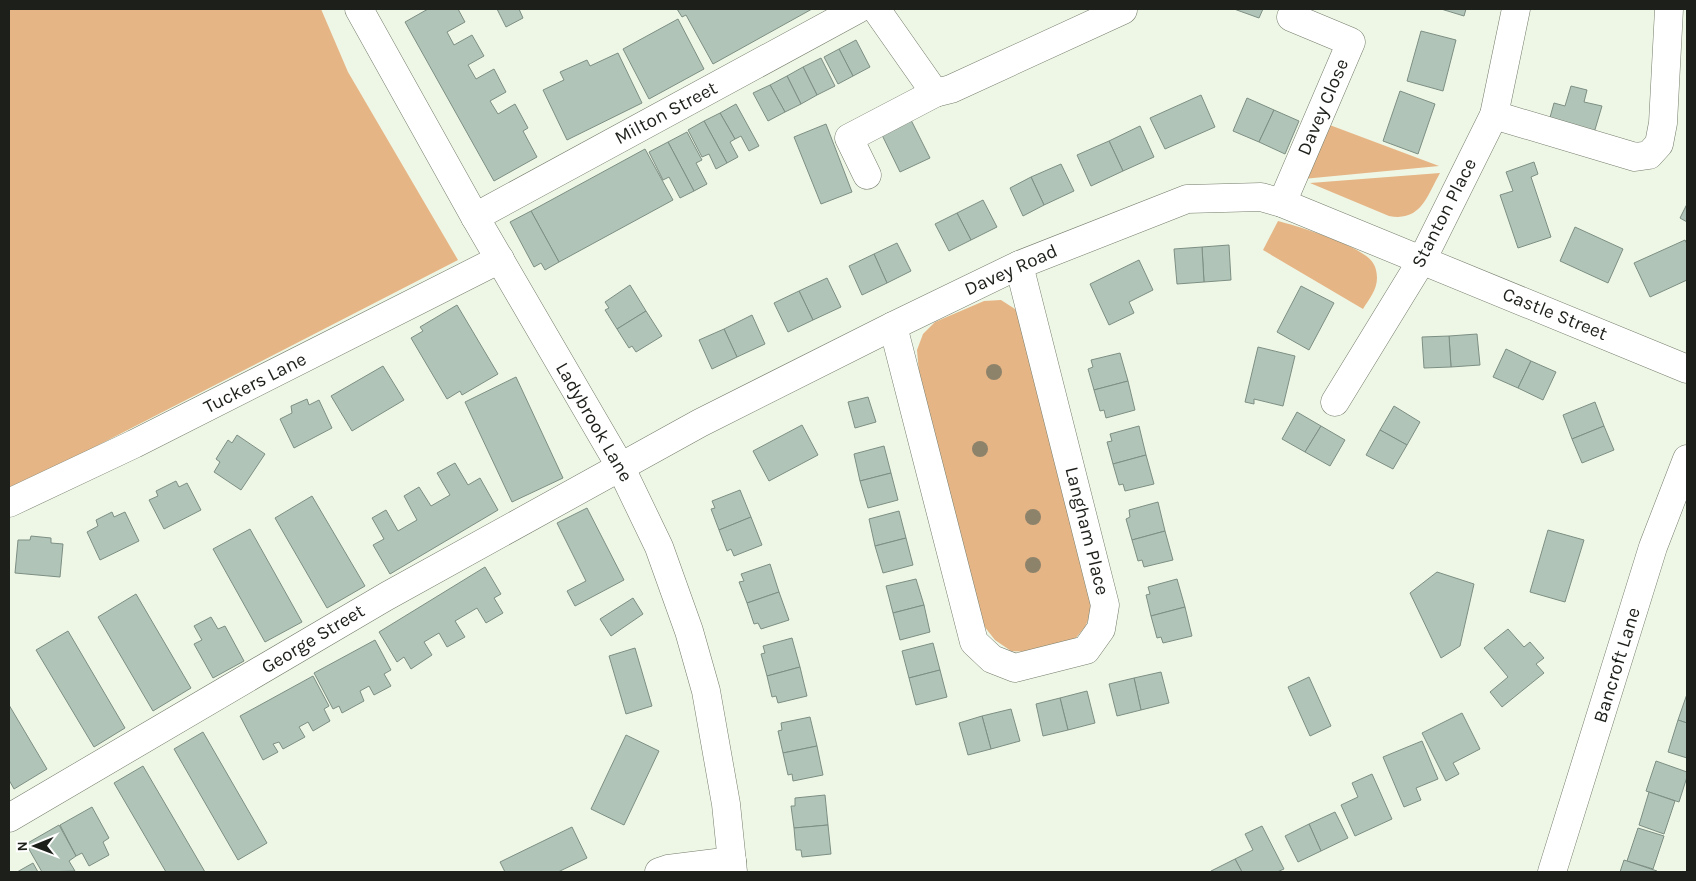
<svg xmlns="http://www.w3.org/2000/svg" width="1696" height="881" viewBox="0 0 1696 881" font-family="Karla,sans-serif">
<style>
.green{fill:#e6b586}
.building{fill:#b1c4b8;stroke:#7d8f84}
.lines{fill:none;stroke-linecap:round;stroke-linejoin:round}
.minor-casing{stroke:#747c6b;stroke-width:29}
.minor{stroke:#fff;stroke-width:28}
.tree{fill:#8d836b}
.labels{text-anchor:middle;dominant-baseline:central;stroke-width:4.5;stroke-linejoin:round;paint-order:stroke}
.street-label{font-size:19px;fill:#1d201a;stroke:#fff}
</style>
<rect width="100%" height="100%" fill="#eef7e5"/>
<g class="green">
<path d="M9 9H321L348 72 458 260 9 491Z"/>
<path d="M1327 124 1439 166 1303 179Z"/>
<path d="M1440 173C1427 196 1421 222 1389 216L1310 183Z"/>
<path d="M1278 221C1298 226 1363 246 1373 263 1376 267 1377 274 1377 278 1377 290 1369 299 1363 309L1263 250Z"/>
<path d="M1001 300 1015 309 1025 325 1090 588 1092 611 1085 627 1075 639 1028 652 1011 651 995 640 984 626 919 373 917 350 923 334 935 322 984 301Z"/>
</g>
<g class="building">
<path d="M428 9H458L465 22 447 32 454 45 472 35 484 56 468 65 476 79 494 69 506 92 490 101 498 114 515 104 528 128 523 131 537 157 494 181 405 22Z"/>
<path d="M497 9H519L523 18 506 27Z"/>
<path d="M677 9H812L713 64 686 15 682 17Z"/>
<path d="M1234 9H1263L1259 18Z"/>
<path d="M1441 9H1466L1464 16Z"/>
<path d="M678 19 704 69 649 99 623 49Z"/>
<path d="M1421 31 1456 40 1443 91 1407 81Z"/>
<path d="M856 40 870 67 853 76 839 49Z"/>
<path d="M839 49 853 76 838 84 824 57Z"/>
<path d="M618 53 642 103 567 140 543 90 564 80 560 72 587 60 590 66Z"/>
<path d="M821 58 835 86 817 95 803 67Z"/>
<path d="M803 67 817 95 801 104 787 76Z"/>
<path d="M787 76 801 104 785 112 770 85Z"/>
<path d="M770 85 785 112 768 121 753 93Z"/>
<path d="M1571 86 1587 90 1584 102 1602 106 1594 133 1549 121 1554 103 1565 106Z"/>
<path d="M1400 91 1435 104 1418 154 1383 141Z"/>
<path d="M1201 95 1215 127 1165 149 1150 118Z"/>
<path d="M1247 98 1274 110 1259 142 1233 131Z"/>
<path d="M736 104 759 146 749 151 741 136 735 139 720 113Z"/>
<path d="M1274 110 1299 121 1285 154 1259 142Z"/>
<path d="M720 113 735 139 730 142 738 157 727 163 704 121Z"/>
<path d="M910 118 930 158 900 172 881 133Z"/>
<path d="M704 121 727 163 716 169 709 154 702 157 688 130Z"/>
<path d="M826 124 852 192 821 204 794 137Z"/>
<path d="M1140 126 1154 157 1123 171 1109 141Z"/>
<path d="M687 132 702 160 696 163 707 184 694 191 668 142Z"/>
<path d="M1109 141 1123 171 1091 186 1077 155Z"/>
<path d="M668 142 694 191 680 198 669 177 663 180 649 152Z"/>
<path d="M645 149 673 200 559 262 531 211Z"/>
<path d="M1534 162 1538 174 1531 177 1551 237 1518 248 1500 195 1513 191 1506 172Z"/>
<path d="M1061 164 1074 191 1044 205 1031 177Z"/>
<path d="M1031 177 1044 205 1023 216 1010 188Z"/>
<path d="M983 200 997 227 971 240 957 213Z"/>
<path d="M1687 204V222L1680 218Z"/>
<path d="M531 211 559 262 545 270 541 263 534 267 510 222Z"/>
<path d="M957 213 971 240 949 251 935 224Z"/>
<path d="M1575 227 1623 249 1608 283 1560 261Z"/>
<path d="M1685 240 1687 244V280L1650 297 1634 263Z"/>
<path d="M897 243 911 271 887 283 874 254Z"/>
<path d="M1229 245 1231 280 1204 282 1202 247Z"/>
<path d="M1202 247 1204 282 1177 284 1174 249Z"/>
<path d="M874 254 887 283 862 295 849 266Z"/>
<path d="M1139 260 1153 290 1129 302 1134 313 1109 325 1090 284Z"/>
<path d="M827 278 841 307 813 320 799 291Z"/>
<path d="M630 285 646 311 617 329 605 310 609 308 605 302Z"/>
<path d="M1301 286 1334 303 1309 350 1277 332Z"/>
<path d="M799 291 813 320 788 332 774 303Z"/>
<path d="M457 305 498 374 462 395 460 391 447 399 411 338 423 331 420 327Z"/>
<path d="M646 311 662 336 636 352 632 346 629 348 617 329Z"/>
<path d="M752 315 765 344 737 357 724 329Z"/>
<path d="M724 329 737 357 712 369 699 340Z"/>
<path d="M1477 334 1480 365 1451 367 1449 336Z"/>
<path d="M1449 336 1451 367 1424 368 1422 337Z"/>
<path d="M1258 347 1295 356 1283 406 1254 399V404L1245 402Z"/>
<path d="M1506 349 1531 361 1518 388 1493 377Z"/>
<path d="M1120 353 1128 381 1094 390 1088 369 1093 367 1091 360Z"/>
<path d="M1531 361 1556 372 1543 400 1518 388Z"/>
<path d="M383 366 404 400 352 431 331 396Z"/>
<path d="M516 377 563 478 512 502 465 402Z"/>
<path d="M1128 381 1135 410 1106 418 1104 410 1100 411 1094 390Z"/>
<path d="M868 397 876 422 855 428 848 402Z"/>
<path d="M307 399 309 405 319 400 332 428 294 448 280 419 292 413 291 406Z"/>
<path d="M1595 402 1604 426 1572 439 1563 415Z"/>
<path d="M1394 406 1420 422 1407 445 1380 430Z"/>
<path d="M1297 412 1321 426 1305 452 1282 439Z"/>
<path d="M802 425 818 455 769 481 753 451Z"/>
<path d="M1139 426 1146 455 1113 464 1107 442 1112 441 1110 434Z"/>
<path d="M1321 426 1345 440 1330 466 1305 452Z"/>
<path d="M1604 426 1614 450 1582 463 1572 439Z"/>
<path d="M1380 430 1407 445 1393 469 1366 455Z"/>
<path d="M237 435 265 454 241 490 214 472 220 462 216 459 228 440 232 443Z"/>
<path d="M884 446 891 473 860 481 854 454Z"/>
<path d="M1146 455 1154 484 1125 491 1123 484 1119 485 1113 464Z"/>
<path d="M455 463 468 485 480 478 498 510 390 574 373 545 384 539 372 518 386 510 398 531 417 520 404 496 419 487 431 506 450 495 437 473Z"/>
<path d="M891 473 898 500 868 508 860 481Z"/>
<path d="M176 481 179 487 187 483 201 510 164 529 149 500 158 496 156 491Z"/>
<path d="M740 490 751 517 719 530 711 509 715 508 712 501Z"/>
<path d="M312 496 365 586 327 608 275 518Z"/>
<path d="M1158 502 1165 531 1132 540 1126 519 1130 517 1129 510Z"/>
<path d="M587 508 624 580 575 606 567 591 586 581 557 523Z"/>
<path d="M899 511 906 538 875 546 869 519Z"/>
<path d="M112 512 114 517 125 512 139 541 100 560 87 532 98 526 96 520Z"/>
<path d="M751 517 762 545 734 556 731 549 727 551 719 530Z"/>
<path d="M250 529 302 622 265 642 213 549Z"/>
<path d="M1548 530 1584 540 1565 602 1530 592Z"/>
<path d="M1165 531 1173 560 1144 567 1142 560 1138 561 1132 540Z"/>
<path d="M31 536 51 538V543L63 544 60 577 15 573 18 540H30Z"/>
<path d="M906 538 913 565 883 573 875 546Z"/>
<path d="M770 564 779 592 747 603 739 582 744 581 741 574Z"/>
<path d="M485 567 501 594 494 598 503 613 486 623 477 608 455 621 465 637 447 647 439 633 424 642 432 655 411 669 404 657 397 662 379 632Z"/>
<path d="M1437 572 1474 584 1460 646 1441 658 1410 593Z"/>
<path d="M916 579 924 605 893 613 886 586Z"/>
<path d="M1177 579 1185 607 1151 616 1146 595 1150 594 1148 587Z"/>
<path d="M779 592 789 620 761 629 758 623 754 624 747 603Z"/>
<path d="M136 594 191 688 153 711 98 617Z"/>
<path d="M633 598 643 614 611 636 600 619Z"/>
<path d="M924 605 930 632 900 640 893 613Z"/>
<path d="M1185 607 1192 636 1163 643 1161 637 1157 638 1151 616Z"/>
<path d="M211 617 218 629 225 626 244 661 213 678 194 644 202 640 194 626Z"/>
<path d="M1508 629 1524 647 1530 642 1544 658 1536 664 1544 673 1502 707 1490 692 1508 677 1484 648Z"/>
<path d="M68 631 125 728 94 747 36 650Z"/>
<path d="M792 638 800 667 767 676 761 654 765 653 763 646Z"/>
<path d="M375 640 391 670 384 674 391 686 374 695 369 686 360 691 364 701 342 713 339 706 333 709 314 673Z"/>
<path d="M933 643 940 670 909 678 902 651Z"/>
<path d="M635 648 652 706 626 714 609 656Z"/>
<path d="M800 667 807 696 778 703 776 696 772 697 767 676Z"/>
<path d="M940 670 947 697 916 705 909 678Z"/>
<path d="M1161 672 1169 703 1141 710 1134 678Z"/>
<path d="M313 676 329 706 324 709 330 721 313 731 308 722 299 727 305 737 283 749 279 742 273 744 278 752 263 760 240 716Z"/>
<path d="M1309 677 1331 726 1310 736 1288 687Z"/>
<path d="M1134 678 1141 710 1117 716 1109 684Z"/>
<path d="M1087 691 1095 723 1068 730 1060 698Z"/>
<path d="M1687 694V723L1678 720Z"/>
<path d="M1060 698 1068 730 1043 736 1036 704Z"/>
<path d="M9 705 47 769 14 789 9 780Z"/>
<path d="M1011 709 1020 741 991 749 982 716Z"/>
<path d="M1462 713 1480 749 1453 763 1459 774 1446 781 1422 733Z"/>
<path d="M982 716 991 749 968 755 959 723Z"/>
<path d="M810 717 817 746 783 753 778 731 782 730 781 723Z"/>
<path d="M1678 720 1687 723V758L1668 752Z"/>
<path d="M203 732 267 843 238 860 174 749Z"/>
<path d="M626 735 659 751 624 825 591 809Z"/>
<path d="M1422 741 1438 779 1416 788 1421 800 1404 807 1383 757Z"/>
<path d="M817 746 823 775 793 781 792 774 788 775 783 753Z"/>
<path d="M1656 761 1687 772V777L1679 802 1646 791Z"/>
<path d="M143 766 205 872H166L114 783Z"/>
<path d="M1372 774 1392 819 1355 836 1341 805 1358 797 1352 783Z"/>
<path d="M1649 792 1675 801 1664 834 1639 825Z"/>
<path d="M825 795 828 825 794 828 791 806H795V798Z"/>
<path d="M92 807 109 838 103 842 109 855 89 866 82 853 76 856 60 825Z"/>
<path d="M1335 812 1348 838 1321 851 1309 824Z"/>
<path d="M1309 824 1321 851 1298 862 1285 836Z"/>
<path d="M59 825 76 856 69 861 75 871 42 872 26 844Z"/>
<path d="M828 825 831 854 802 857 801 850H796L794 828Z"/>
<path d="M1262 826 1284 869 1277 872H1242L1235 859 1253 850 1245 834Z"/>
<path d="M572 827 587 858 558 872H505L500 862Z"/>
<path d="M1638 828 1664 836 1653 869 1627 861Z"/>
<path d="M1235 859 1242 872H1212L1211 871Z"/>
<path d="M1624 860 1657 871 1656 872H1620Z"/>
<path d="M33 863 38 872H17Z"/>
</g>
<g class="lines">
<defs>
<g id="minor">
<path d="M359 9 475 217 620 466 659 547 689 631 706 691 726 804 733 872"/>
<path d="M876 9 935 93 951 89 1123 10"/>
<path d="M1494 115 1635 157 1649 155 1659 144 1663 123 1669 9"/>
<path d="M867 175 849 138 935 93"/>
<path d="M1282 203 1351 42 1291 17"/>
<path d="M475 217 858 9"/>
<path d="M893 326 974 642 992 659 1015 668 1086 650 1101 629 1105 605 1019 265"/>
<path d="M1335 402 1422 260 1494 115 1516 9"/>
<path d="M9 503 134 444 500 259"/>
<path d="M9 818 387 596 700 423 893 326 1019 265 1187 199 1261 197 1282 203 1687 369"/>
<path d="M659 872 668 869 732 861"/>
<path d="M1552 872 1653 547 1687 459"/>
</g>
</defs>
<use href="#minor" class="minor-casing"/>
<use href="#minor" class="minor"/>
</g>
<g class="tree">
<circle cx="994" cy="372" r="8"/>
<circle cx="980" cy="449" r="8"/>
<circle cx="1033" cy="517" r="8"/>
<circle cx="1033" cy="565" r="8"/>
</g>
<g class="labels">
<g class="street-label">
<text transform="translate(1323 107) rotate(-67)">Davey Close</text>
<text transform="translate(666 113) rotate(-28)">Milton Street</text>
<text transform="translate(1444 213) rotate(-63)">Stanton Place</text>
<text transform="translate(1011 270) rotate(-24)">Davey Road</text>
<text transform="translate(1555 314) rotate(22)">Castle Street</text>
<text transform="translate(255 383) rotate(-27)">Tuckers Lane</text>
<text transform="translate(594 422) rotate(60)">Ladybrook Lane</text>
<text transform="translate(1087 531) rotate(76)">Langham Place</text>
<text transform="translate(313 639) rotate(-31)">George Street</text>
<text transform="translate(1617 665) rotate(-73)">Bancroft Lane</text>
</g>
</g>
<rect width="1696" height="881" fill="none" stroke="#1d201a" stroke-width="20"/>
<g transform="translate(35 846) rotate(269)" stroke="#ffffff" stroke-width="4" paint-order="stroke">
<path d="M0-4L9 19L0 12L-9 19Z" fill="#1d201a"/>
<text y="-8" font-size="14" font-weight="bold" text-anchor="middle" fill="#1d201a">N</text>
</g>
</svg>
